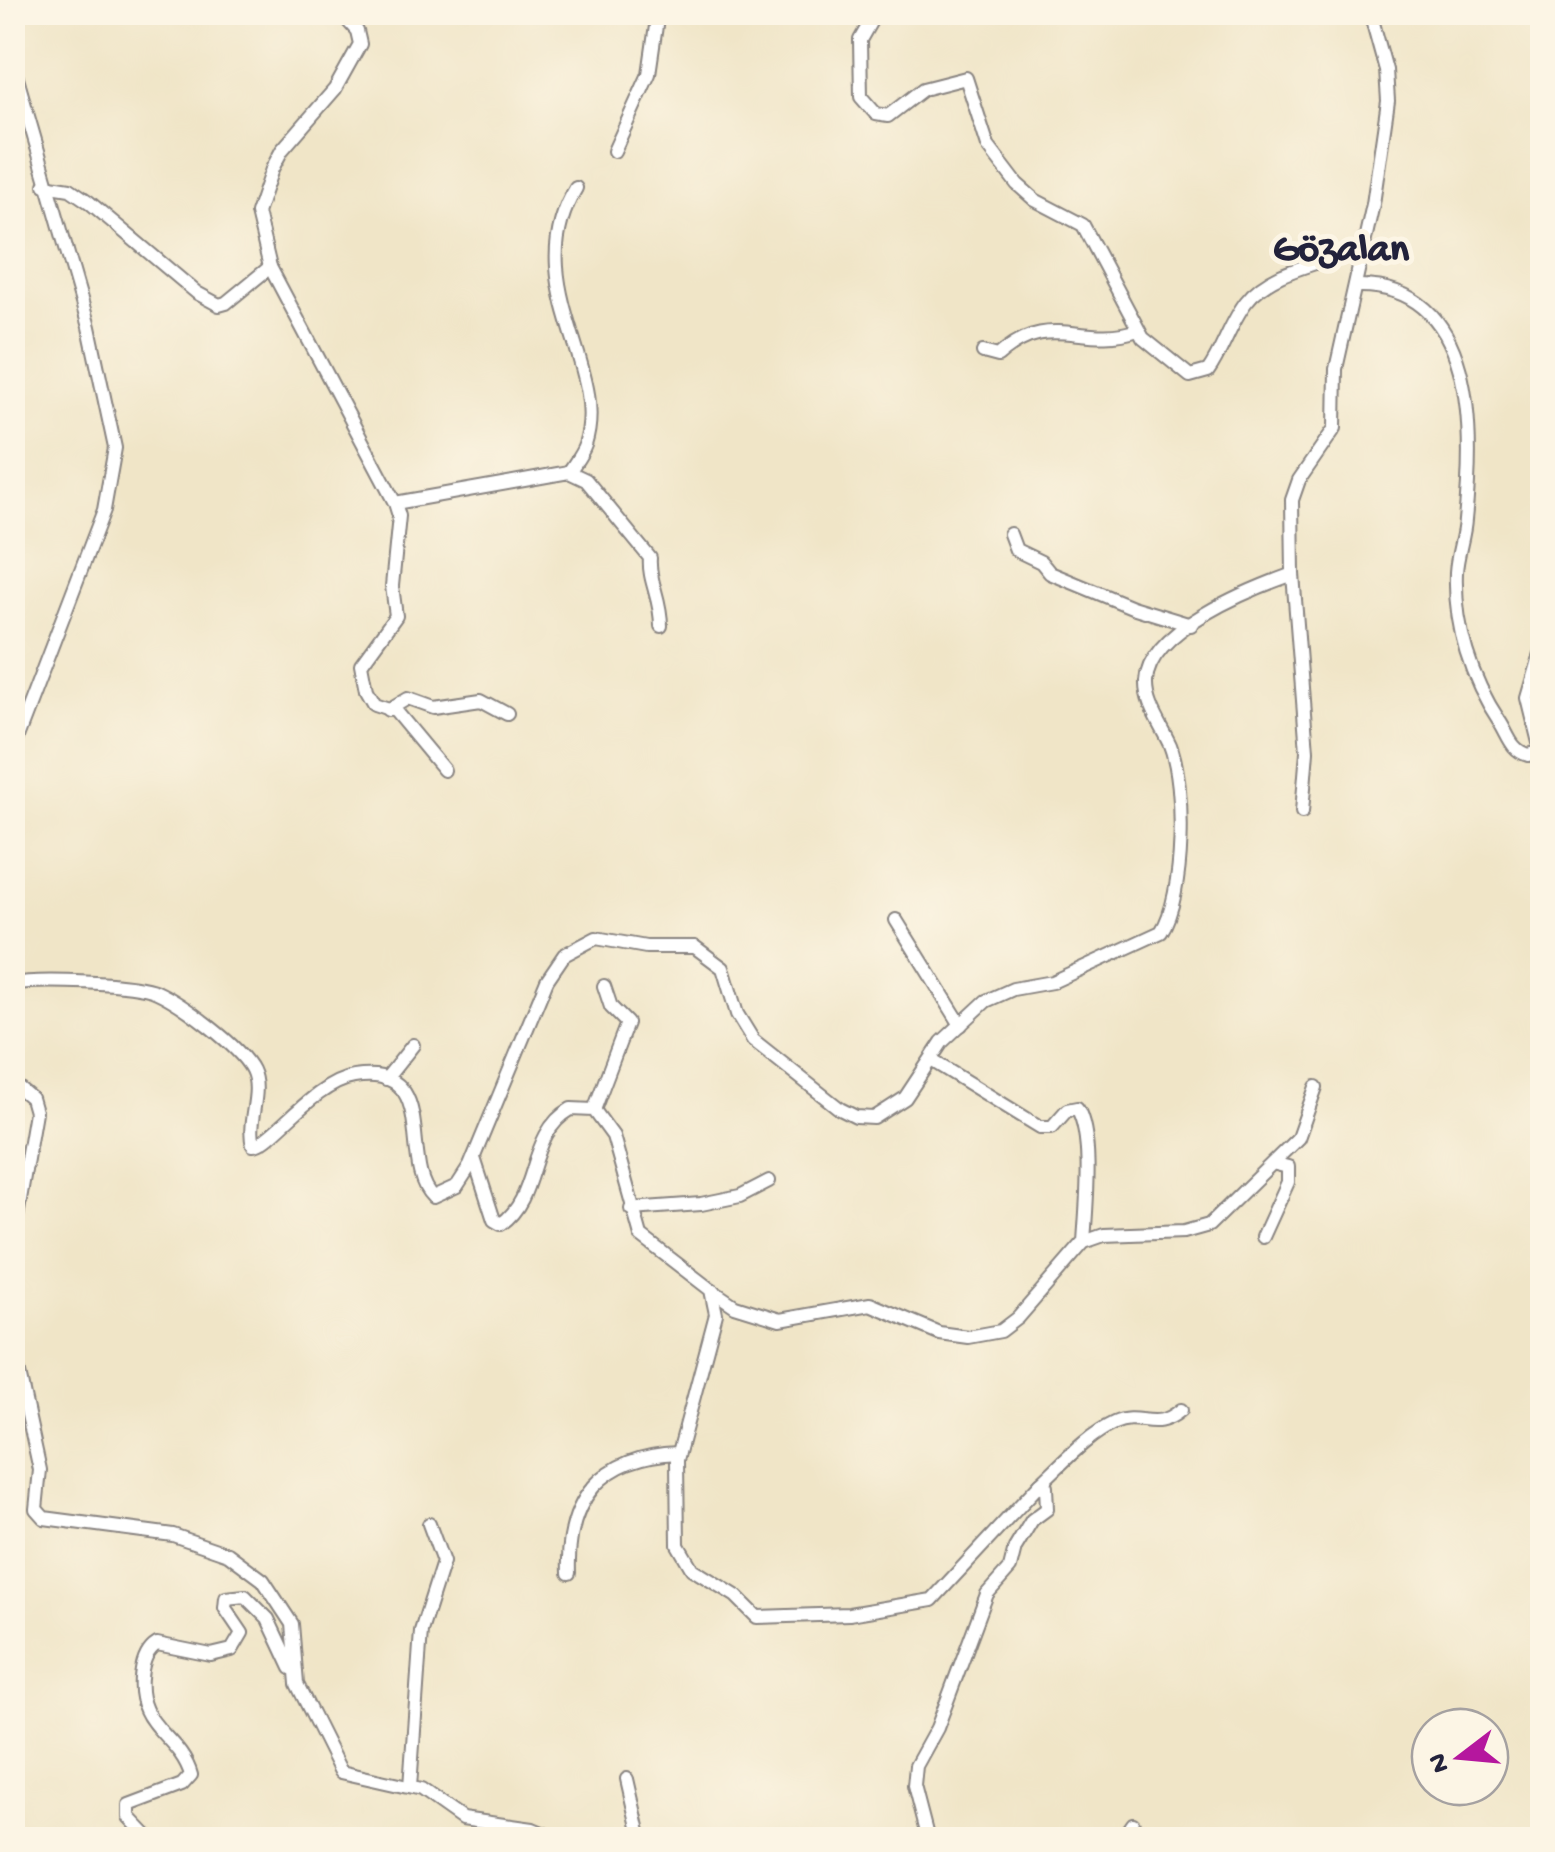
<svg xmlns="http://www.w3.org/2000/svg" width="1555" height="1852" viewBox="0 0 1555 1852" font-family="'Gochi Hand',sans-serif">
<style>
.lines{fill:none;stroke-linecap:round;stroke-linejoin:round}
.minor-casing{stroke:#898481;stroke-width:16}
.minor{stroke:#fff;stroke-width:12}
.labels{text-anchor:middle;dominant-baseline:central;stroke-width:10;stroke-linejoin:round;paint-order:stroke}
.quarter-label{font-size:40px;font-weight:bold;fill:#22223b;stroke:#fcf5e5}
</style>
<rect width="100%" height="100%" fill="#fcf5e5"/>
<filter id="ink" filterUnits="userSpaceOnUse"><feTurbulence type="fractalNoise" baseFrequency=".01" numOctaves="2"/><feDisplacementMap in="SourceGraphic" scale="20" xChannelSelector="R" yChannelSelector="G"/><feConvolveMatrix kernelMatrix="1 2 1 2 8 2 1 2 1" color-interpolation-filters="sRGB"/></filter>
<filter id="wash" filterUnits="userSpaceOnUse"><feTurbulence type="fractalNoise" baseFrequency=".0048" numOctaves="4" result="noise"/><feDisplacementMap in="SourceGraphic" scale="40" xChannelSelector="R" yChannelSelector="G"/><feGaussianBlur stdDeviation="2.25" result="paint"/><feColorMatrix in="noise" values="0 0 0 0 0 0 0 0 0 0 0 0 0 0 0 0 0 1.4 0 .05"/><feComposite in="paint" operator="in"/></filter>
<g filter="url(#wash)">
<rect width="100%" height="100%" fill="#f0e5c7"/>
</g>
<g filter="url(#ink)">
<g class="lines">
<defs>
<g id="minor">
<path d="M876 12 860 40 861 97 876 114 888 116 923 89 966 78 988 146 1017 184 1035 200 1083 225 1143 338 1190 376 1208 371C1223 350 1230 323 1246 302 1272 268 1327 263 1365 246"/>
<path d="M12 61 89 327 115 448 104 510 12 750"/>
<path d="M614 151 649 74 658 12"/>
<path d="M45 185 70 189 89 202 197 293 219 305 226 303 270 267 257 213 272 169 282 150 335 89 360 44 357 31 340 12"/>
<path d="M270 267 395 503 399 516 392 586 396 616 361 664 366 690 374 704 395 711 444 770"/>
<path d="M1356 286C1478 283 1474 434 1465 520 1464 537 1457 554 1456 572 1454 626 1471 679 1500 722 1509 736 1511 750 1528 755L1541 751 1528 698 1542 650"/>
<path d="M983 352 998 356C1051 309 1080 349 1138 330"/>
<path d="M569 472C574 464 582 454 585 445 611 367 518 283 576 188"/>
<path d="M395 503 569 472 586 480 650 558C648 581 661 597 661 626"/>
<path d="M1010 534 1016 550 1041 562 1050 573 1132 607 1191 625"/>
<path d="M1293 574 1307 751 1302 812"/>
<path d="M388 710 408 698 433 707 481 700 507 714"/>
<path d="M896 920 961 1025"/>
<path d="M12 984C38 979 135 982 157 992 181 1003 240 1046 252 1070 263 1093 246 1121 253 1145 269 1147 313 1083 354 1077 442 1063 398 1165 433 1197L457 1186 470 1166 547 980 564 955 596 938 646 947H695L723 968 737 1014 753 1040 840 1109 856 1117 874 1118 905 1098 942 1042 986 1001 1013 989 1052 982 1161 932C1185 896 1186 785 1170 745 1161 725 1145 705 1146 682 1148 630 1251 589 1293 574L1292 500 1299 480 1335 428 1336 369 1373 204 1388 101 1386 70 1370 12"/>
<path d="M931 1060 1040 1127H1052L1067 1110 1077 1108C1094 1136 1086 1208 1084 1242"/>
<path d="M386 1079 413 1045"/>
<path d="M12 1082 31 1098 35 1112 12 1246"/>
<path d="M594 1110 627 1023 611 1007 604 986"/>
<path d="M474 1158 494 1220 501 1224C541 1196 526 1135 571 1109L594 1110 613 1136 641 1236 711 1290 716 1314 677 1460 678 1545 692 1569 736 1596 757 1617 849 1614 932 1600 1040 1484 1046 1487 1047 1509 1032 1520 1015 1548 1010 1568 987 1594 937 1728 916 1766 914 1786 928 1840"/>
<path d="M631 1209 701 1204 740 1196 769 1181"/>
<path d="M1263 1237 1288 1182V1167L1276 1164"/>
<path d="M713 1291 735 1306 780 1320 870 1304 939 1333 968 1337 1001 1331 1018 1318 1084 1242 1104 1235 1184 1232 1209 1225 1298 1138 1316 1087"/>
<path d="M12 1341 40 1470 36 1509 44 1518 173 1535 228 1554 263 1580 292 1624 297 1684 341 1772 421 1790 462 1819 533 1829 559 1840"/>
<path d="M1040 1484C1063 1463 1086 1436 1114 1423 1140 1411 1154 1433 1181 1410"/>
<path d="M569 1573C566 1499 602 1456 678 1453"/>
<path d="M627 1779 641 1840"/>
<path d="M410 1787 421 1631 443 1562 429 1524"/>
<path d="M151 1840 129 1817V1805L182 1785 191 1775C183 1746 156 1733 146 1710 137 1691 139 1655 157 1644L211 1655 232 1650 242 1633 225 1608 226 1598 245 1596 268 1619 291 1668"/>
<path d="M1081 1840 1126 1834 1133 1824"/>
</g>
</defs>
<use href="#minor" class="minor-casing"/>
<use href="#minor" class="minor"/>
</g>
</g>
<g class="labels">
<g class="quarter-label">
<text x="1341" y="251">Gözalan</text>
</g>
</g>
<rect width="1555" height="1852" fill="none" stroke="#fcf5e5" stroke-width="50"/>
<g transform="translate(1460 1757) rotate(254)"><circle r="48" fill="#fcf5e5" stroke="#a5a1a1" stroke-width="2.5"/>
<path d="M0-8L18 38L0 25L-18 38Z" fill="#b5179e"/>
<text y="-15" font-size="28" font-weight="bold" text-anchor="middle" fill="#22223b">N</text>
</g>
</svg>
